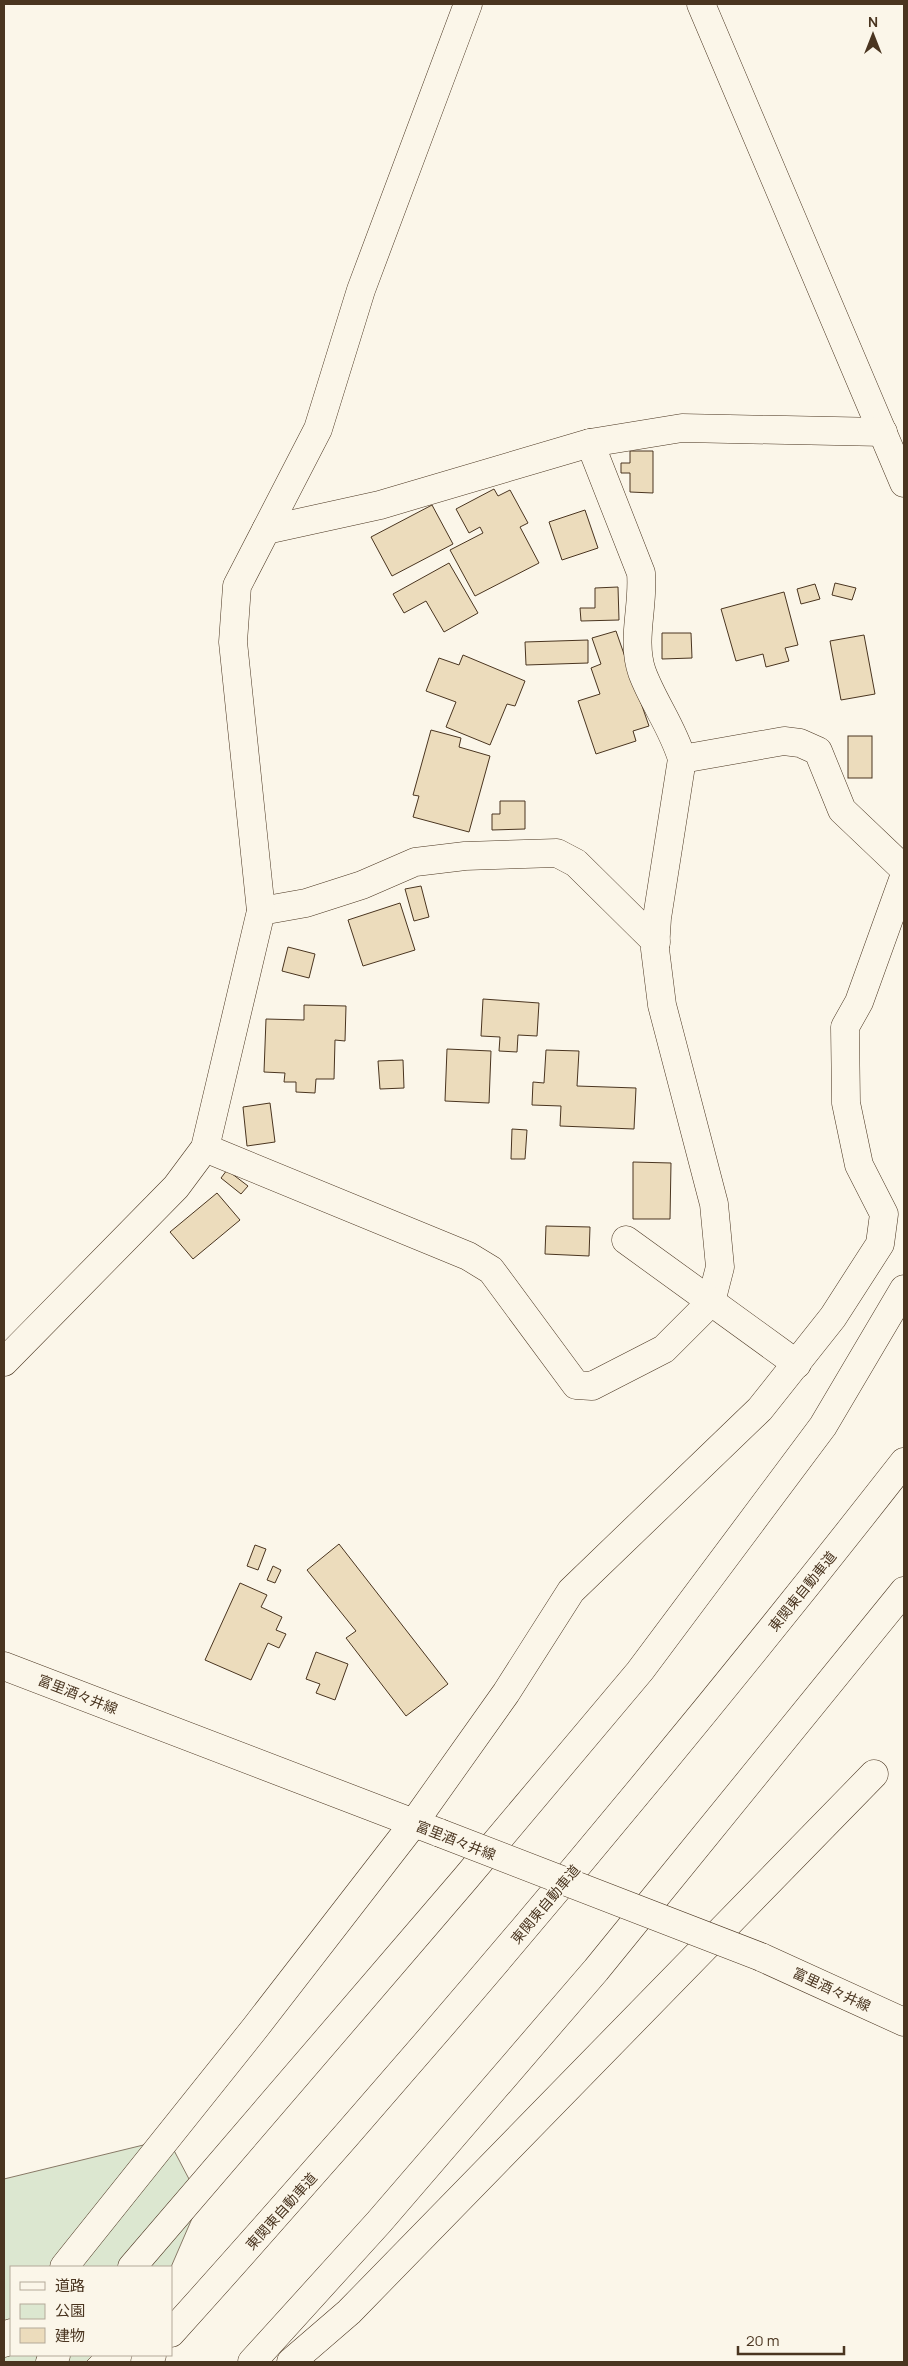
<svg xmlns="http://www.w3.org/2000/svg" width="908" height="2366" viewBox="0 0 908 2366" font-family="Manrope,'Noto Sans JP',sans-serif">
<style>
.green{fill:#dce7d0;stroke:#887966}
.building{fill:#ecdcbc;stroke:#4a3520}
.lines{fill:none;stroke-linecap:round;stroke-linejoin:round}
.minor-casing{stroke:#4a3520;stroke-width:29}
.primary-casing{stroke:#4a3520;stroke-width:29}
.motorway-casing{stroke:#4a3520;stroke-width:29}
.minor{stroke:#fbf6e9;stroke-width:28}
.primary{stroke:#fbf6e9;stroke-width:28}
.motorway{stroke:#fbf6e9;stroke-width:28}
.primary-bridge-casing{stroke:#4a3520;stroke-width:29;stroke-linecap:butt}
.primary-bridge{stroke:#fbf6e9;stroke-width:28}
.labels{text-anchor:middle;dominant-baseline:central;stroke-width:4;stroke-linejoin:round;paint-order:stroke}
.street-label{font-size:14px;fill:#4a3520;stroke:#fbf6e9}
</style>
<rect width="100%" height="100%" fill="#fbf6e9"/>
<path class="green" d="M168 2139 200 2200 171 2267H11V2355H93L86 2362H4V2179Z"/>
<g class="building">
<path d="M630 451H653V493L630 492V473H621V463H630Z"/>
<path d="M494 489 498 496 510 490 528 523 520 527 539 563 475 596 450 550 483 533 480 527 469 533 456 509Z"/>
<path d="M432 505 453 544 392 576 371 537Z"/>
<path d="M585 510 598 548 562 560 549 522Z"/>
<path d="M449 563 478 613 444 632 426 601 404 613 393 594Z"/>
<path d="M835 583 856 588 852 600 832 595Z"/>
<path d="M815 584 820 599 801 604 797 589Z"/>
<path d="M618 587 619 620 581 621 580 608H595V588Z"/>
<path d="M784 592 798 645 785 648 789 661 766 667 763 654 736 661 721 609Z"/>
<path d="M616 631 649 726 633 731 636 741 596 754 578 701 600 694 591 668 601 664 592 638Z"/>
<path d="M662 633H691L692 658 662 659Z"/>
<path d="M864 635 875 694 841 700 830 641Z"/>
<path d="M588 640V663L526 665 525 642Z"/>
<path d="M463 655 525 681 515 706 507 704 490 745 446 727 456 702 426 691 439 658 459 665Z"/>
<path d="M431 730 461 738 459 747 490 756 469 832 413 817 419 796 413 795Z"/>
<rect x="848" y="736" width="24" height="42"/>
<path d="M500 801H525V829L492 830V814H500Z"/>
<path d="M421 886 429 917 414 921 405 889Z"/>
<path d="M400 903 415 950 363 966 348 920Z"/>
<path d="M288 947 315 954 309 978 282 971Z"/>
<path d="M483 999 539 1003 537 1036 518 1035 517 1052 499 1051 500 1037 481 1036Z"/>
<path d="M304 1005 346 1006 345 1041 335 1040 334 1079H316L315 1093 296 1092V1082H284L285 1073 264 1072 266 1019 304 1020Z"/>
<path d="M447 1049 491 1051 489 1103 445 1101Z"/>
<path d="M546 1050 579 1051 577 1086 636 1088 634 1129 560 1126 561 1106 532 1105 533 1082 544 1083Z"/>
<path d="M403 1060 404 1088 380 1089 378 1061Z"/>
<path d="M270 1103 275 1142 247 1146 243 1107Z"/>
<path d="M512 1129 527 1130 525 1159H511Z"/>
<path d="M633 1162 671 1163 670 1219H633Z"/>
<path d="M227 1170 248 1186 241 1194 221 1178Z"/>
<path d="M217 1193 240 1220 193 1259 170 1232Z"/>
<path d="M546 1226 590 1227 589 1256 545 1254Z"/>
<path d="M339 1544 448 1684 406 1716 346 1638 356 1631 307 1570Z"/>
<path d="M255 1545 266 1549 258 1570 247 1566Z"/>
<path d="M273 1566 281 1570 275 1583 267 1580Z"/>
<path d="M240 1583 267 1595 261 1607 282 1617 276 1630 286 1634 279 1648 268 1643 251 1680 205 1660Z"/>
<path d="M316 1652 348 1664 335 1700 316 1693 320 1684 306 1679Z"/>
</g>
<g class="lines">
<defs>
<g id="minor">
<path d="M701 4 904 483"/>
<path d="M266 530 380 505 590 443 682 428 883 432"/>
<path d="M682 759 784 741 800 743 818 751 842 810 904 869"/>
<path d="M261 911 306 903 362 885 415 862 465 856 557 853 576 863 656 942"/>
<path d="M205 1148 468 1256 491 1270 576 1385 592 1386 664 1349 711 1302 720 1267 714 1204 662 1005 655 949 657 918 682 759C673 728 653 702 642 672 631 640 644 606 641 573L590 443"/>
<path d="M626 1240 797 1364"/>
<path d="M4 1362 176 1187 205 1148 261 911 233 642 237 586 318 429 361 290 468 4"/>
<path d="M64 2267 255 2028 413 1824 506 1693 571 1591 760 1409 833 1317 880 1244 884 1214 859 1165 846 1103 845 1027 859 1002 904 877"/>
<path d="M4 2343 11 2333"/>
</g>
<g id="primary">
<path d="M4 1666 440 1833"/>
<path d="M761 1957 904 2022"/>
</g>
<g id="motorway">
<path d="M132 2267 465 1879 640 1671 823 1426 904 1289"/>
<path d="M171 2333C425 2051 670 1761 904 1462"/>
<path d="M50 2362 56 2355"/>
<path d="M145 2362 152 2355"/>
<path d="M252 2362 379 2222 596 1970 904 1591"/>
<path d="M291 2362 349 2312 874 1774"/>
</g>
</defs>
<use href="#minor" class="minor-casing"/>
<use href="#primary" class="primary-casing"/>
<use href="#motorway" class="motorway-casing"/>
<use href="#minor" class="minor"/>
<use href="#primary" class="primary"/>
<use href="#motorway" class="motorway"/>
<defs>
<path id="primary-bridge" d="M440 1833 761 1957"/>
</defs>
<use href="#primary-bridge" class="primary-bridge-casing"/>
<use href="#primary-bridge" class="primary-bridge"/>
</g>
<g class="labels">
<g class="street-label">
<text transform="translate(802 1591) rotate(-51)">東関東自動車道</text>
<text transform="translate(78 1694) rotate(21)">富里酒々井線</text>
<text transform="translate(456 1840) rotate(21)">富里酒々井線</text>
<text transform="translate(545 1904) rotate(-50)">東関東自動車道</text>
<text transform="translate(832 1989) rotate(25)">富里酒々井線</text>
<text transform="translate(281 2211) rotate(-48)">東関東自動車道</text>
</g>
</g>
<rect width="908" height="2366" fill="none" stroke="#4a3520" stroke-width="10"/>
<rect x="10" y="2266" width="162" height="90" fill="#fbf6e9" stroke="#b4a999"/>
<rect x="20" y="2282" width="25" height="8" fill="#fbf6e9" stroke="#b4a999"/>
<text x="55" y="2291" font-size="15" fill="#4a3520">道路</text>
<rect x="20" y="2304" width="25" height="15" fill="#dce7d0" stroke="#b4a999"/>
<text x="55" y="2316" font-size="15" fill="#4a3520">公園</text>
<rect x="20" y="2328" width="25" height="15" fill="#ecdcbc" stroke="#b4a999"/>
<text x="55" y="2341" font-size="15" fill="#4a3520">建物</text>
<g transform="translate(873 35)" stroke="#fbf6e9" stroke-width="4" paint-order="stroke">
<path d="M0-4L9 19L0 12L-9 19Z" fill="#4a3520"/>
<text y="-8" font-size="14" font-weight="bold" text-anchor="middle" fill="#4a3520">N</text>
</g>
<path d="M738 2346v8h106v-8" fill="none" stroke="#4a3520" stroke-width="2.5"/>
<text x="746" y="2346" font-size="15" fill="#4a3520" stroke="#fbf6e9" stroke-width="4" paint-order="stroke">20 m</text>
</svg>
